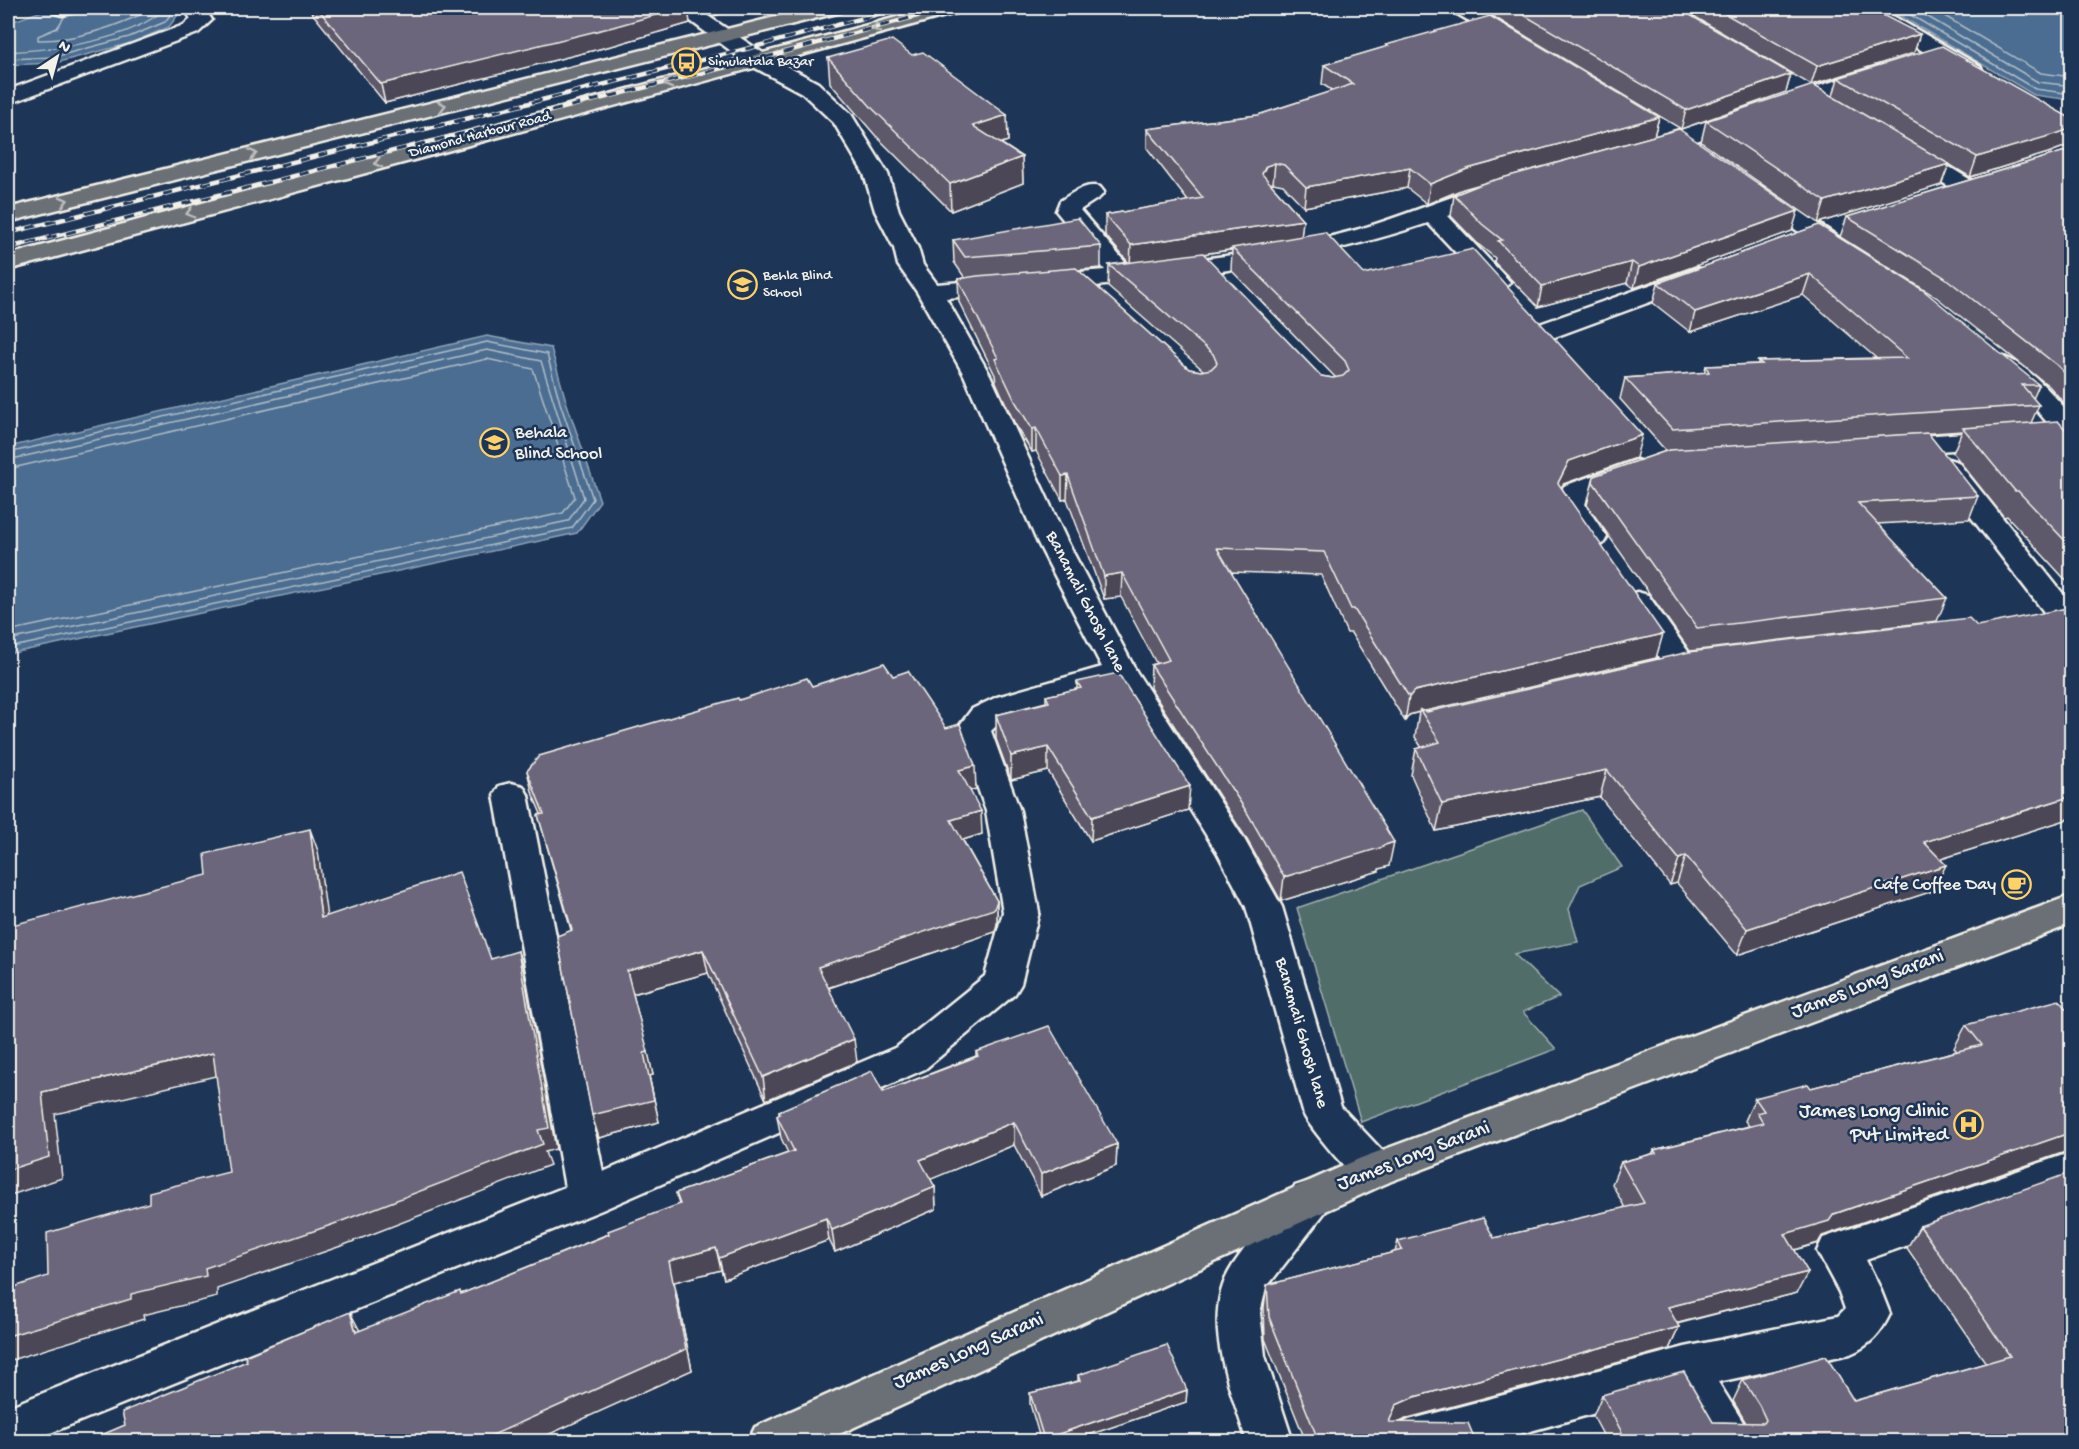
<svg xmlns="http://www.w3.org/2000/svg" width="2079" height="1449" viewBox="0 0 2079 1449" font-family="'Gochi Hand',sans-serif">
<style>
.green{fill:#516d6b;stroke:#a2afaa;stroke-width:1.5}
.water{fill:#4b6d91;stroke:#8fa2b4;stroke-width:1.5}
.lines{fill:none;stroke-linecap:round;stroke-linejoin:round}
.shore{stroke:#b0bcc5;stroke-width:1.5}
.minor-casing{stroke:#f4f1e8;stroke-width:5}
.major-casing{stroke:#f4f1e8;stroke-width:5}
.highway-casing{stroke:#f4f1e8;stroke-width:5}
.minor{fill:#1d3557;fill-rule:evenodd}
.major{fill:#6b7074;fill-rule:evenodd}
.highway{fill:#6b7074;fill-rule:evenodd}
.rail-casing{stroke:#f4f1e8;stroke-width:4.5}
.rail{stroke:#1d3557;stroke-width:3;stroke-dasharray:10;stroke-linecap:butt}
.wall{fill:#5d586a;stroke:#f4f1e8;stroke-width:1.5;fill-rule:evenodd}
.shaded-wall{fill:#4c4756;stroke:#f4f1e8;stroke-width:1.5}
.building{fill:#6c667b;stroke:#f4f1e8;stroke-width:1.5}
.oneway{stroke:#bdbdba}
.labels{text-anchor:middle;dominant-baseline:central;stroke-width:5;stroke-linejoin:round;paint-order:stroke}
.far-poi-label{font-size:15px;fill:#f4f1e8;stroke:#1d3557;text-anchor:start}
.far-street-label{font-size:15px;fill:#f4f1e8;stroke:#1d3557}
.poi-label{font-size:18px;fill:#f4f1e8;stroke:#1d3557;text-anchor:start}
.street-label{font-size:18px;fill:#f4f1e8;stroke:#1d3557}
.near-street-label{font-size:21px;fill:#f4f1e8;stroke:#1d3557}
.near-poi-label{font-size:21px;fill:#f4f1e8;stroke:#1d3557;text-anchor:end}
</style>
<rect width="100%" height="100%" fill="#1d3557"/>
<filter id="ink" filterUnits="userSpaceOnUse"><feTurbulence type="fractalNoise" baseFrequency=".0167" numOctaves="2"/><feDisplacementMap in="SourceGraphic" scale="12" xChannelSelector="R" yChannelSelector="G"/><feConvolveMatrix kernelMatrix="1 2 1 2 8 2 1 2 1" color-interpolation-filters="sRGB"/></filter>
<g filter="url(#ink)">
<path class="green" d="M1582 810 1622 867 1580 885 1569 909 1578 942 1514 954 1559 997 1523 1012 1556 1049 1361 1122 1297 908Z"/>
<g class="water">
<path d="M50 8H183L169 27 131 43 55 63 8 65V23Z"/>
<path d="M1887 8H2071V100L2034 95Z"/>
<path d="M487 336 551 348 566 401 600 501 577 533 8 654V447Z"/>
</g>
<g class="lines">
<g class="shore">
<path d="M1899 8 2035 89 2072 94"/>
<path d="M1913 8 2038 82 2072 86"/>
<path d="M1931 8 2041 73 2072 77"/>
<path d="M65 16 57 28 38 36V40C77 41 120 25 155 8"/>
<path d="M8 52C57 49 128 42 166 8"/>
<path d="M8 59 54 57 129 37 165 22 175 8"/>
<path d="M8 453 487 342 547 354 560 403 593 499 572 528 8 648"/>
<path d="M8 460 487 350 541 361 584 498 568 521 8 640"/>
<path d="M8 469 487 359 533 369 575 497 563 513 8 631"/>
</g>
<defs>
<g id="minor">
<path d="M53 8H79L76 12 62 15 55 13Z"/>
<path d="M184 8H204L212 20 198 33 8 104V90L184 25 191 19Z"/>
<path d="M673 8H696L766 55 818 83 851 114 888 174 899 211 918 248 923 265 937 284 1105 270 1056 211 1060 201C1073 193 1085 183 1100 187L1104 192 1100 197 1080 210 1130 268C1206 259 1283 250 1356 230 1403 217 1447 196 1495 184L1503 186 1507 191 1503 196 1448 216 1510 282 1506 287 1497 290 1488 287 1428 223C1273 275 1108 286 946 298L990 375 1067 541 1136 671 1244 839 1282 907 1341 1107 1389 1158 1395 1170 1389 1182C1379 1186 1373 1188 1363 1183 1350 1176 1311 1129 1304 1115L1246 907 1218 854 1113 686C1085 694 1008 710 991 731L1020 811 1039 912 1021 984 1015 994 925 1069 602 1210 28 1442H8V1407L565 1187 494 795 499 786 511 783 523 786 528 795 603 1172 897 1047 985 976 1003 912 986 811 957 729 972 709 997 697 1102 667 1037 541 964 375 917 292 898 265 894 248 875 211 864 174 834 123 802 93 750 65Z"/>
<path d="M1451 8H1475L1526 38 1530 42 1526 46 1519 48 1512 46 1454 12Z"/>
<path d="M1855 8H1879L1980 66 1983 71 1980 76 1972 77 1964 76 1858 12Z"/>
<path d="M1879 67 1887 68 1890 73 1887 78 1687 144 1646 155 1638 153 1635 148 1638 143Z"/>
<path d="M1907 144 1915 146 1974 182 1978 187 1974 192 1966 194 1958 192 1899 156 1895 151 1899 146Z"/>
<path d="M1758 186 1766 188 1856 249 1859 254 1856 259 1847 261 1838 259 1750 198 1746 193 1750 188Z"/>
<path d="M1698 268 1707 271 1711 276 1707 281 1552 338 1543 340 1534 338 1530 332 1534 326Z"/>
<path d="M2001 356C2027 363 2054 396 2072 416V442L1893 454 1883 452 1879 446 1883 440 1893 438 2051 427 2028 400 1992 370 1988 364 1992 358Z"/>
<path d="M1948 459 1958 462 2072 605V626L2065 628 2054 625 1938 474 1934 468 1938 462Z"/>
<path d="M1636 460 1646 463 1650 469 1646 475 1587 497 1585 505 1607 537 1603 544 1592 546 1581 544 1555 505 1564 486Z"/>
<path d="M1637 592 1648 595 1692 657 1697 665 1692 673 1648 683 1637 680 1632 672 1637 664 1660 659 1622 602 1626 595Z"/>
<path d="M2072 1152V1187L1866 1260 1879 1286 1890 1314C1881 1333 1870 1346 1850 1354L1718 1382 1746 1427 1753 1442H1704L1675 1391 1491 1442H1386L1393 1427 1409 1420 1685 1347 1838 1316 1845 1309 1839 1292 1817 1251 1823 1238Z"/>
<path d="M1310 1181 1325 1186 1331 1199 1325 1212 1266 1288 1260 1313 1265 1356 1293 1442H1247C1231 1388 1198 1318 1233 1265 1251 1238 1275 1212 1295 1186Z"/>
</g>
<path id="major" d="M2072 895V924L1389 1182 822 1442H748L755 1427 1361 1158Z"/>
<g id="highway">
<path d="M811 8H844L841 12 8 222V208Z"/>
<path d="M931 8H963L960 12 8 270V255Z"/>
</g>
</defs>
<use href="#minor" class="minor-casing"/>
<use href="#major" class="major-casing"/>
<use href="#highway" class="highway-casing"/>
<use href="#minor" class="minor"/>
<use href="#major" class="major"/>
<use href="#highway" class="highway"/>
<defs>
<g id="rail">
<path d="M8 233 754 47 901 8"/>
<path d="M8 248 766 57 947 8"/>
</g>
</defs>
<use href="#rail" class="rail-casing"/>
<use href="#rail" class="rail"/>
</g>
<g class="wall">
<path d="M308 8H680L690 23 615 45 385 103Z"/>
<path d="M699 8H743L713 16Z"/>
<path d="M1479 8H1678L1791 74 1786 92 1681 129Z"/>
<path d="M1680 8H1869L1914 53 1811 85Z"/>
<path d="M1386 45 1659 117 1654 136 1792 231 1634 288 1627 283 1538 307 1494 262 1495 258 1478 244 1451 216 1454 195 1482 184 1463 189 1427 204 1407 188 1304 207 1283 185 1273 183 1271 184 1303 220 1301 237 1364 274 1636 458 1563 484 1562 488 1656 658 1424 711 2072 818 1941 859 1933 891 1737 955 1677 883 1670 885 1600 797 1436 831 1411 775 1416 749 1422 748 1415 737 1419 712 1409 715 1405 721 1351 633H1347L1321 575 1231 572 1389 866 1379 869V871L1281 901 1246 838 1150 688 1151 665 1156 663 1121 597 1104 599 1067 499 1062 500 1036 451 1032 452 1015 424 996 382 995 375 959 302 958 279 965 278 954 262 953 240 1101 246V268L1078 270 1189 369 1201 371H1204L1108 287 1109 265 1128 262 1105 235V215L1188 201 1147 148V129L1258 115 1333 91 1322 84 1324 65 1386 47ZM1232 250 1231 270 1336 378H1333L1321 376 1203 254Z"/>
<path d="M912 55 1007 115 1008 141 1001 143 1022 157 1023 183 951 211 875 135 830 83 828 58Z"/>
<path d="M1838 78 2072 119V144L2048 153 1970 177 1949 164 1941 185 1818 223 1701 142 1706 121 1833 96Z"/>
<path d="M2072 149V405H2066L2049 386 1936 297 1840 237 1847 217Z"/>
<path d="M1819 225 2039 385 2033 399 2039 405 2031 423 2072 437V587L2007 516 2004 517 1953 453 1962 431 1856 438 1978 496 1969 519 1877 524 1947 598 1937 621 1690 651 1587 505 1594 476 1666 451 1620 399 1625 378 1704 373 1706 366 1758 364V361L1876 358 1803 295 1690 332 1653 303 1658 283Z"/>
<path d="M1077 682 1188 810 1091 841 1048 771 1011 780 996 739V715L1046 702V696L1077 689Z"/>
<path d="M812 686 976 789 970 791 982 834 963 840 997 901V924L995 932 829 988 857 1062 766 1100 708 973 633 994 653 1075 649 1076 659 1122 599 1138 571 930 538 815 541 814 533 795 527 771 739 700Z"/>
<path d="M2072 1007V1150L1822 1236 1818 1243 1795 1250 1797 1293 1677 1324 1679 1327 1669 1349 1408 1418 1400 1422 1476 1442H1306L1265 1339 1264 1307 1267 1285 1395 1252 1398 1241 1494 1238 1625 1208 1612 1184 1621 1162 1652 1154 1654 1150 1749 1126 1745 1121 1755 1098 1811 1088 1957 1051 1954 1048 1966 1025 2066 1009Z"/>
<path d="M976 1052 1117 1144 1116 1166 1041 1196 1014 1145 930 1179 935 1187 936 1209 835 1252 829 1240 724 1279 721 1270 674 1282 692 1370 360 1331 461 1294 679 1205 676 1193 788 1153 781 1138 777 1116 779 1115V1111L883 1092 976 1056Z"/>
<path d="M1920 1226 2072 1442H1607L1593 1416 1602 1395 1713 1422 1746 1423 1733 1401 1743 1380 1854 1401 1986 1363 1907 1248Z"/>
<path d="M1078 1375 1187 1390 1186 1402 1068 1442H1041L1030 1404V1393L1078 1381Z"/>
</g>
<g class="shaded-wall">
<path d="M680 8H688L690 23 615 45 385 103 381 84Z"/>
<path d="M711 8H743L713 16Z"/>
<path d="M1920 34 1914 53 1811 85 1817 66Z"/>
<path d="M1791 74 1786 92 1681 129 1686 110Z"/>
<path d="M1007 115 1008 141 974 152 973 126Z"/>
<path d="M1659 117 1654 136 1463 189 1427 204 1430 184 1467 169Z"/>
<path d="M2072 128V144L2048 153 1970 177 1977 157Z"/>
<path d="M1022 157 1023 183 951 211 950 184Z"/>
<path d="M1275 163 1273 183 1264 186 1262 174 1266 166Z"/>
<path d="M1949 164 1941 185 1818 223 1825 201Z"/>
<path d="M1410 168 1407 188 1304 207 1306 187Z"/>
<path d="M1798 211 1792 231 1634 288 1639 267Z"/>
<path d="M1303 220 1301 239 1130 265 1131 245Z"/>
<path d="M1632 262 1627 283 1538 307 1542 286Z"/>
<path d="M1810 274 1803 295 1690 332 1695 312Z"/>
<path d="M1036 428V451L1032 452V429Z"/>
<path d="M1642 435 1636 458 1563 484 1553 506 1558 483 1569 461Z"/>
<path d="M1068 475 1067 499 1062 500V476Z"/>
<path d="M1122 573 1121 597 1104 599V576Z"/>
<path d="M1663 634 1656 658 1421 712 1420 710 1419 712 1409 715 1405 721 1409 697 1414 691Z"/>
<path d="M1048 747V771L1011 780V756Z"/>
<path d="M975 766 976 789 960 793 959 770Z"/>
<path d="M1607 770 1600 797 1436 831 1442 804Z"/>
<path d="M1190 786 1188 810 1091 841 1092 817Z"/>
<path d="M2072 796V818L1912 868 1924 842Z"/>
<path d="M981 811 982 834 953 843 951 820Z"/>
<path d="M310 829 318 851 330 940 321 918Z"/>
<path d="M1394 842 1389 866 1379 869V871L1281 901 1284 877Z"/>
<path d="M1686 856 1677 883 1670 885 1679 859Z"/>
<path d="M1946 865 1933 891 1737 955 1747 929Z"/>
<path d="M997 901V924L995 932 821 990 818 967Z"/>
<path d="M703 950 708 973 632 994 627 971Z"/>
<path d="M518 951 524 973 556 1149 545 1152 550 1165 344 1245 217 1289V1297L143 1315 144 1319 8 1361V1336L205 1268Z"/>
<path d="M854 1039 857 1062 766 1100 763 1077Z"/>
<path d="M648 1052 653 1075 649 1076 659 1122 599 1138 592 1115 644 1053Z"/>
<path d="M213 1053 224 1074 55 1114 62 1178 8 1196V1170L42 1092Z"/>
<path d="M1014 1122V1145L922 1183 920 1160Z"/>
<path d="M2072 1132 2071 1150 1822 1236 1818 1243 1774 1256 1785 1234 1834 1214Z"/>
<path d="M1117 1144 1116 1166 1041 1196V1174Z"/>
<path d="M935 1187 936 1209 835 1252 832 1230Z"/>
<path d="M826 1218 829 1240 724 1279 719 1258Z"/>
<path d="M716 1248 721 1270 674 1282 692 1370 532 1442H477L669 1261Z"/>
<path d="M1808 1272 1797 1293 1658 1328 1668 1307Z"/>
<path d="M350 1312 361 1333 356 1332Z"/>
<path d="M1679 1327 1669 1349 1408 1418 1391 1426 1389 1422 1396 1405 1414 1397Z"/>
<path d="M1187 1390 1186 1402 1068 1442H1044V1439Z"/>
</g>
<g class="building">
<path d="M317 8H680L613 27 381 84Z"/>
<path d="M1512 8H1678L1791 74 1686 110Z"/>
<path d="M1715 8H1869L1920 34 1817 66Z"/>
<path d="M1490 16 1659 117 1467 169 1430 184 1410 168 1306 187 1284 165 1275 163 1266 166 1262 174 1303 220 1131 245 1105 215 1203 198 1147 129 1258 115 1353 84 1324 65 1388 46 1386 45Z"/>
<path d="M892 40 912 55 923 52 1007 115 973 126 1022 157 950 184 873 109 828 58Z"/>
<path d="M1942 46 2072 119V128L2056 134 1977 157 1838 78Z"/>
<path d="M1813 85 1949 164 1825 201 1706 121Z"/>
<path d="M1679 129 1798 211 1639 267 1632 262 1542 286 1498 241 1502 240 1482 224 1454 195 1484 183Z"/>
<path d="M2072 149V381L2058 366 1944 277 1847 217Z"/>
<path d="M1078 218 1101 246 965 257 953 240Z"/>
<path d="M1819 225 1923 290 2039 385H2022L2039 405 1672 429 1625 378 1709 372 1706 366 1762 364 1758 361 1907 358 1810 274 1695 312 1658 283Z"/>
<path d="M1325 232 1364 274 1473 249 1642 435 1569 461 1558 483 1663 634 1414 691 1409 697 1354 609H1351L1324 552 1217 548 1394 842 1382 846 1383 847 1284 877 1248 814 1151 665 1169 660 1122 573 1104 576 1068 475 1062 476 1036 428 1032 429 1015 401 995 359 998 358 958 279 977 276 1076 268 1189 369 1201 371 1211 369 1217 363 1213 354 1109 265 1203 253 1321 376 1333 378 1343 376 1349 370 1345 361 1232 248Z"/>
<path d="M2058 421 2072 437V548L2018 491H2015L1963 428Z"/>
<path d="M1928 433 1978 496 1858 503 1947 598 1697 628 1593 482 1594 476 1669 450Z"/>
<path d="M2072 607V796L1924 842 1946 865 1747 929 1686 856 1679 859 1607 770 1442 804 1416 749 1440 742 1420 710 1427 712 1689 652 1969 618 1977 626Z"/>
<path d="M884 663 893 676 908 671 946 728 960 724 975 766 959 770 981 811 951 820 997 901 994 909 818 967 854 1039 763 1077 703 950 627 971 648 1052 644 1053 654 1100 592 1115 557 936 572 930 538 815 544 814 527 771 539 756 738 698 739 700 807 678 812 686Z"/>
<path d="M1118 673 1190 786 1092 817 1048 747 1011 756 996 715 1049 702 1046 696 1081 688 1077 682Z"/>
<path d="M310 829 321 918 459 872 491 959 518 951 549 1128 538 1130 543 1144 334 1224 205 1268 206 1276 131 1294V1299L8 1336V1289L48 1276 47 1233 149 1203V1192L229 1172 213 1053 42 1092 49 1157 8 1170V926L207 875 205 854Z"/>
<path d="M2059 1000 2066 1009 2072 1007V1132L1834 1214 1829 1221 1785 1234 1808 1272 1668 1307 1679 1327 1414 1397 1396 1405 1389 1422 1468 1423 1476 1442H1319L1269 1317 1267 1285 1402 1250 1398 1241 1483 1218 1494 1238 1644 1203 1621 1162 1656 1153 1654 1150 1763 1123 1757 1113 1764 1111 1755 1098 1808 1084 1811 1088 1982 1045 1966 1025Z"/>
<path d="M1049 1026 1117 1144 1041 1174 1014 1122 920 1160 935 1187 832 1230 826 1218 719 1258 716 1248 669 1261 686 1349 477 1442H85L125 1425 122 1412 247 1361 245 1356 350 1312 356 1332 460 1291 461 1294 609 1234 608 1231 680 1204 676 1193 794 1151 777 1116 780 1114 779 1111 872 1071 883 1092 978 1056 976 1052Z"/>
<path d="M2072 1172V1442H1788L1786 1440 1780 1442H1627L1602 1395 1684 1372 1713 1422 1764 1423 1766 1420 1759 1405 1743 1380 1826 1356 1854 1401 2010 1356 1920 1226Z"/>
<path d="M1167 1345 1187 1390 1044 1439 1030 1393 1080 1381 1078 1375Z"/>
</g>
<defs><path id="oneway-chevron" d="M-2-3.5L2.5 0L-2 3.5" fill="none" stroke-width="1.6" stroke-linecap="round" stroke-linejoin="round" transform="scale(1.5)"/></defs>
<g class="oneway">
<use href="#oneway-chevron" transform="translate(876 28) rotate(165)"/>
<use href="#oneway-chevron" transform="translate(668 84) rotate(165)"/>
<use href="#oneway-chevron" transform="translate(442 106) rotate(-14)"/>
<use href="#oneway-chevron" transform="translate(253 154) rotate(-14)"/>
<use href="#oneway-chevron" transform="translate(378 163) rotate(165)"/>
<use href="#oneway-chevron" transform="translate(64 201) rotate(-14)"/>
<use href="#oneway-chevron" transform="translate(190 213) rotate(165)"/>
</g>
</g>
<defs>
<symbol id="bus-ring" viewBox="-11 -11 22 22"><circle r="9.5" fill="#1d3557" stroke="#ffd166" stroke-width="1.5"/><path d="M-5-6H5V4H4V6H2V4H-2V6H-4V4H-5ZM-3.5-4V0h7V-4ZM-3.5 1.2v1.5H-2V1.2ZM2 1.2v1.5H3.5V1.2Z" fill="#ffd166"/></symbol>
<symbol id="school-ring" viewBox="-11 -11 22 22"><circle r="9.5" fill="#1d3557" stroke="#ffd166" stroke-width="1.5"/><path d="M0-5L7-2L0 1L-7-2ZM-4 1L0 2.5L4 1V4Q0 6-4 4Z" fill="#ffd166"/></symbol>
<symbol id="cafe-ring" viewBox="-11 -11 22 22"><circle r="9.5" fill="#1d3557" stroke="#ffd166" stroke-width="1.5"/><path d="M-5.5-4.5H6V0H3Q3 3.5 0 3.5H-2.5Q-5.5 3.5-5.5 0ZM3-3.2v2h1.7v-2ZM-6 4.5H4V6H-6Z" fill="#ffd166"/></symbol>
<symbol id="hospital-ring" viewBox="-11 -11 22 22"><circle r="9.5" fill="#1d3557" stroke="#ffd166" stroke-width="1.5"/><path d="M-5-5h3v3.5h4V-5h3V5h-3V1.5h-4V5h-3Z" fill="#ffd166"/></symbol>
</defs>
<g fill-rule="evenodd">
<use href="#bus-ring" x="670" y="46" width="33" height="33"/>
<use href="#school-ring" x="726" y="268" width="33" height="33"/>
<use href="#school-ring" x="478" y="426" width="33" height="33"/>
<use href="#cafe-ring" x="2000" y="868" width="33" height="33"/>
<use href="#hospital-ring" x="1952" y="1108" width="33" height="33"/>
</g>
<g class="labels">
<g class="far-poi-label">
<text x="708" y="62">Simulatala Bazar</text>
<text x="763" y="276">Behla Blind<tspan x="763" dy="17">School</tspan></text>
</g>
<g class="far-street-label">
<text transform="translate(480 135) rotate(-15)">Diamond Harbour Road</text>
</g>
<g class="poi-label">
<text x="515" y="433">Behala<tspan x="515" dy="21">Blind School</tspan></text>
<text x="1996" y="885" text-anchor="end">Cafe Coffee Day</text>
</g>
<g class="street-label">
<text transform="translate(1085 602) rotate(63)">Banamali Ghosh lane</text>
<text transform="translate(1301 1033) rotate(74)">Banamali Ghosh lane</text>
</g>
<g class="near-street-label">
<text transform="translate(1868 985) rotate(-21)">James Long Sarani</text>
<text transform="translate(1414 1157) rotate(-21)">James Long Sarani</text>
<text transform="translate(969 1352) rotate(-24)">James Long Sarani</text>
</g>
<g class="near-poi-label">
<text x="1948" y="1112">James Long Clinic<tspan x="1948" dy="24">Pvt Limited</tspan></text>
</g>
</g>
<rect width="2079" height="1449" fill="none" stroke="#1d3557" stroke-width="30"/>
<rect x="15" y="15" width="2049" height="1419" fill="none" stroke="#f4f1e8" stroke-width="2" filter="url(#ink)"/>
<g transform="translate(57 57) rotate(36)" stroke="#1d3557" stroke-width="4.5" paint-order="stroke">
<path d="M0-4.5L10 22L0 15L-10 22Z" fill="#f4f1e8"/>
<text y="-9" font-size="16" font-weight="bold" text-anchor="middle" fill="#f4f1e8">N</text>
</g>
</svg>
